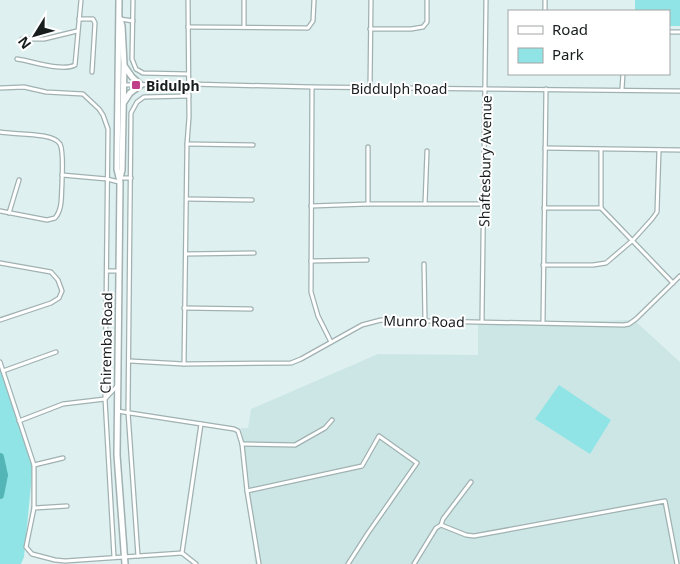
<svg xmlns="http://www.w3.org/2000/svg" width="680" height="564" viewBox="0 0 680 564" font-family="'Noto Sans',sans-serif">
<style>
.built{fill:#cce6e6}
.green{fill:#91e4e5}
.lines{fill:none;stroke-linecap:round;stroke-linejoin:round}
.river{stroke:#54b5b7;stroke-width:8}
.street-casing{stroke:#a1b1b1;stroke-width:5.5}
.secondary-casing{stroke:#a1b1b1;stroke-width:8}
.street{stroke:#fff;stroke-width:3}
.secondary{stroke:#fff;stroke-width:5}
.poi-dot{fill:#c03f89;stroke:#fff;stroke-width:2}
.labels{text-anchor:middle;dominant-baseline:central;stroke-width:4;stroke-linejoin:round;paint-order:stroke}
.poi-label{font-size:14px;font-weight:bold;fill:#171d1d;stroke:#fff;text-anchor:start}
.street-label{font-size:14px;fill:#171d1d;stroke:#fff}
</style>
<rect width="100%" height="100%" fill="#dff0f0"/>
<path class="built" d="M634 320 680 362V564H255L241 428H248L251 409 378 354 478 355V324Z"/>
<g class="green">
<path d="M635 0H680V26H669V11H635Z"/>
<path d="M0 367 33 464 24 557 21 564H0Z"/>
<path d="M559 385 611 420 590 454 535 419Z"/>
</g>
<g class="lines">
<path class="river" d="M0 457 4 475 0 495"/>
<defs>
<g id="street">
<path d="M133 0 132 59 136 69 143 73 188 74"/>
<path d="M545 11V0"/>
<path d="M79 19H93L95 23 92 72"/>
<path d="M120 19 133 21"/>
<path d="M188 27 308 28 313 21 314 0"/>
<path d="M244 27V0"/>
<path d="M370 29H411L423 27 427 22V0"/>
<path d="M669 32H680"/>
<path d="M22 39H44L77 31"/>
<path d="M17 59C32 61 62 72 75 65L81 0"/>
<path d="M123 85 189 84 312 87 680 91"/>
<path d="M312 87 311 292 318 316 331 342"/>
<path d="M0 88 24 87 46 92 83 94 99 109 103 115 108 129 105 399 114 557"/>
<path d="M370 88 371 0"/>
<path d="M622 89 623 74"/>
<path d="M0 132C14 135 53 132 60 144 64 152 62 174 62 184 61 195 63 209 55 218L47 220 0 211"/>
<path d="M187 144 253 145"/>
<path d="M368 147V204"/>
<path d="M545 148 680 150"/>
<path d="M62 175 107 179 119 182"/>
<path d="M120 178H131"/>
<path d="M187 199 252 200"/>
<path d="M425 204 427 151"/>
<path d="M311 206 368 204H485"/>
<path d="M544 208H601V150"/>
<path d="M601 208 673 283"/>
<path d="M9 213 19 180"/>
<path d="M186 254 254 253"/>
<path d="M311 261 367 260"/>
<path d="M0 263 51 272 58 280 62 291 59 298 51 303 0 320"/>
<path d="M424 264 425 321"/>
<path d="M543 265H593L606 263 633 240 652 219 657 212 659 150"/>
<path d="M107 271H118"/>
<path d="M184 308 251 309"/>
<path d="M482 321 486 0"/>
<path d="M543 322 546 89"/>
<path d="M130 361 184 364 291 363 301 359 362 325 381 320 624 325 629 324 636 319 680 276"/>
<path d="M0 362 34 465V508L26 547 32 554 55 560 65 561 182 553 196 564"/>
<path d="M184 364 187 144 189 117 188 0"/>
<path d="M3 371 56 352"/>
<path d="M117 411 234 429 238 431 242 444 247 491 259 564"/>
<path d="M19 421 63 404 105 399 117 386"/>
<path d="M242 444 295 445 325 428 332 420"/>
<path d="M34 465 63 458"/>
<path d="M247 491 362 466 379 436 417 463 368 533 348 564"/>
<path d="M34 508 67 506"/>
<path d="M441 525 443 519 471 482"/>
<path d="M182 553 201 424"/>
<path d="M138 556 128 412 131 113 137 102 144 97 189 96"/>
<path d="M414 564 436 528 441 525 466 535 474 536 665 501 677 564"/>
</g>
<g id="secondary">
<path d="M119 0 117 169 120 182 117 455 125 564"/>
<path d="M120 19 122 26 124 64 122 170 120 178"/>
<path d="M124 102 130 93 141 85 132 77 125 67"/>
</g>
</defs>
<use href="#street" class="street-casing"/>
<use href="#secondary" class="secondary-casing"/>
<use href="#street" class="street"/>
<use href="#secondary" class="secondary"/>
</g>
<rect class="poi-dot" x="131" y="80" width="10" height="10" rx="2.5"/>
<g class="labels">
<g class="poi-label">
<text x="146" y="85">Bidulph</text>
</g>
<g class="street-label">
<text x="399" y="88">Biddulph Road</text>
<text transform="translate(485 161) rotate(-89)">Shaftesbury Avenue</text>
<text transform="translate(424 321) rotate(1)">Munro Road</text>
<text transform="translate(106 343) rotate(-89)">Chiremba Road</text>
</g>
</g>
<rect x="508" y="10" width="162" height="65" fill="#ffffff" stroke="#a2a5a5"/>
<rect x="518" y="26" width="25" height="8" fill="#ffffff" stroke="#a2a5a5"/>
<text x="552" y="35" font-size="15" fill="#171d1d">Road</text>
<rect x="518" y="48" width="25" height="15" fill="#91e4e5" stroke="#a2a5a5"/>
<text x="552" y="60" font-size="15" fill="#171d1d">Park</text>
<g transform="translate(35 35) rotate(233)" stroke="#ffffff" stroke-width="4" paint-order="stroke">
<path d="M0-4L9 19L0 12L-9 19Z" fill="#171d1d"/>
<text y="-8" font-size="14" font-weight="bold" text-anchor="middle" fill="#171d1d">N</text>
</g>
</svg>
